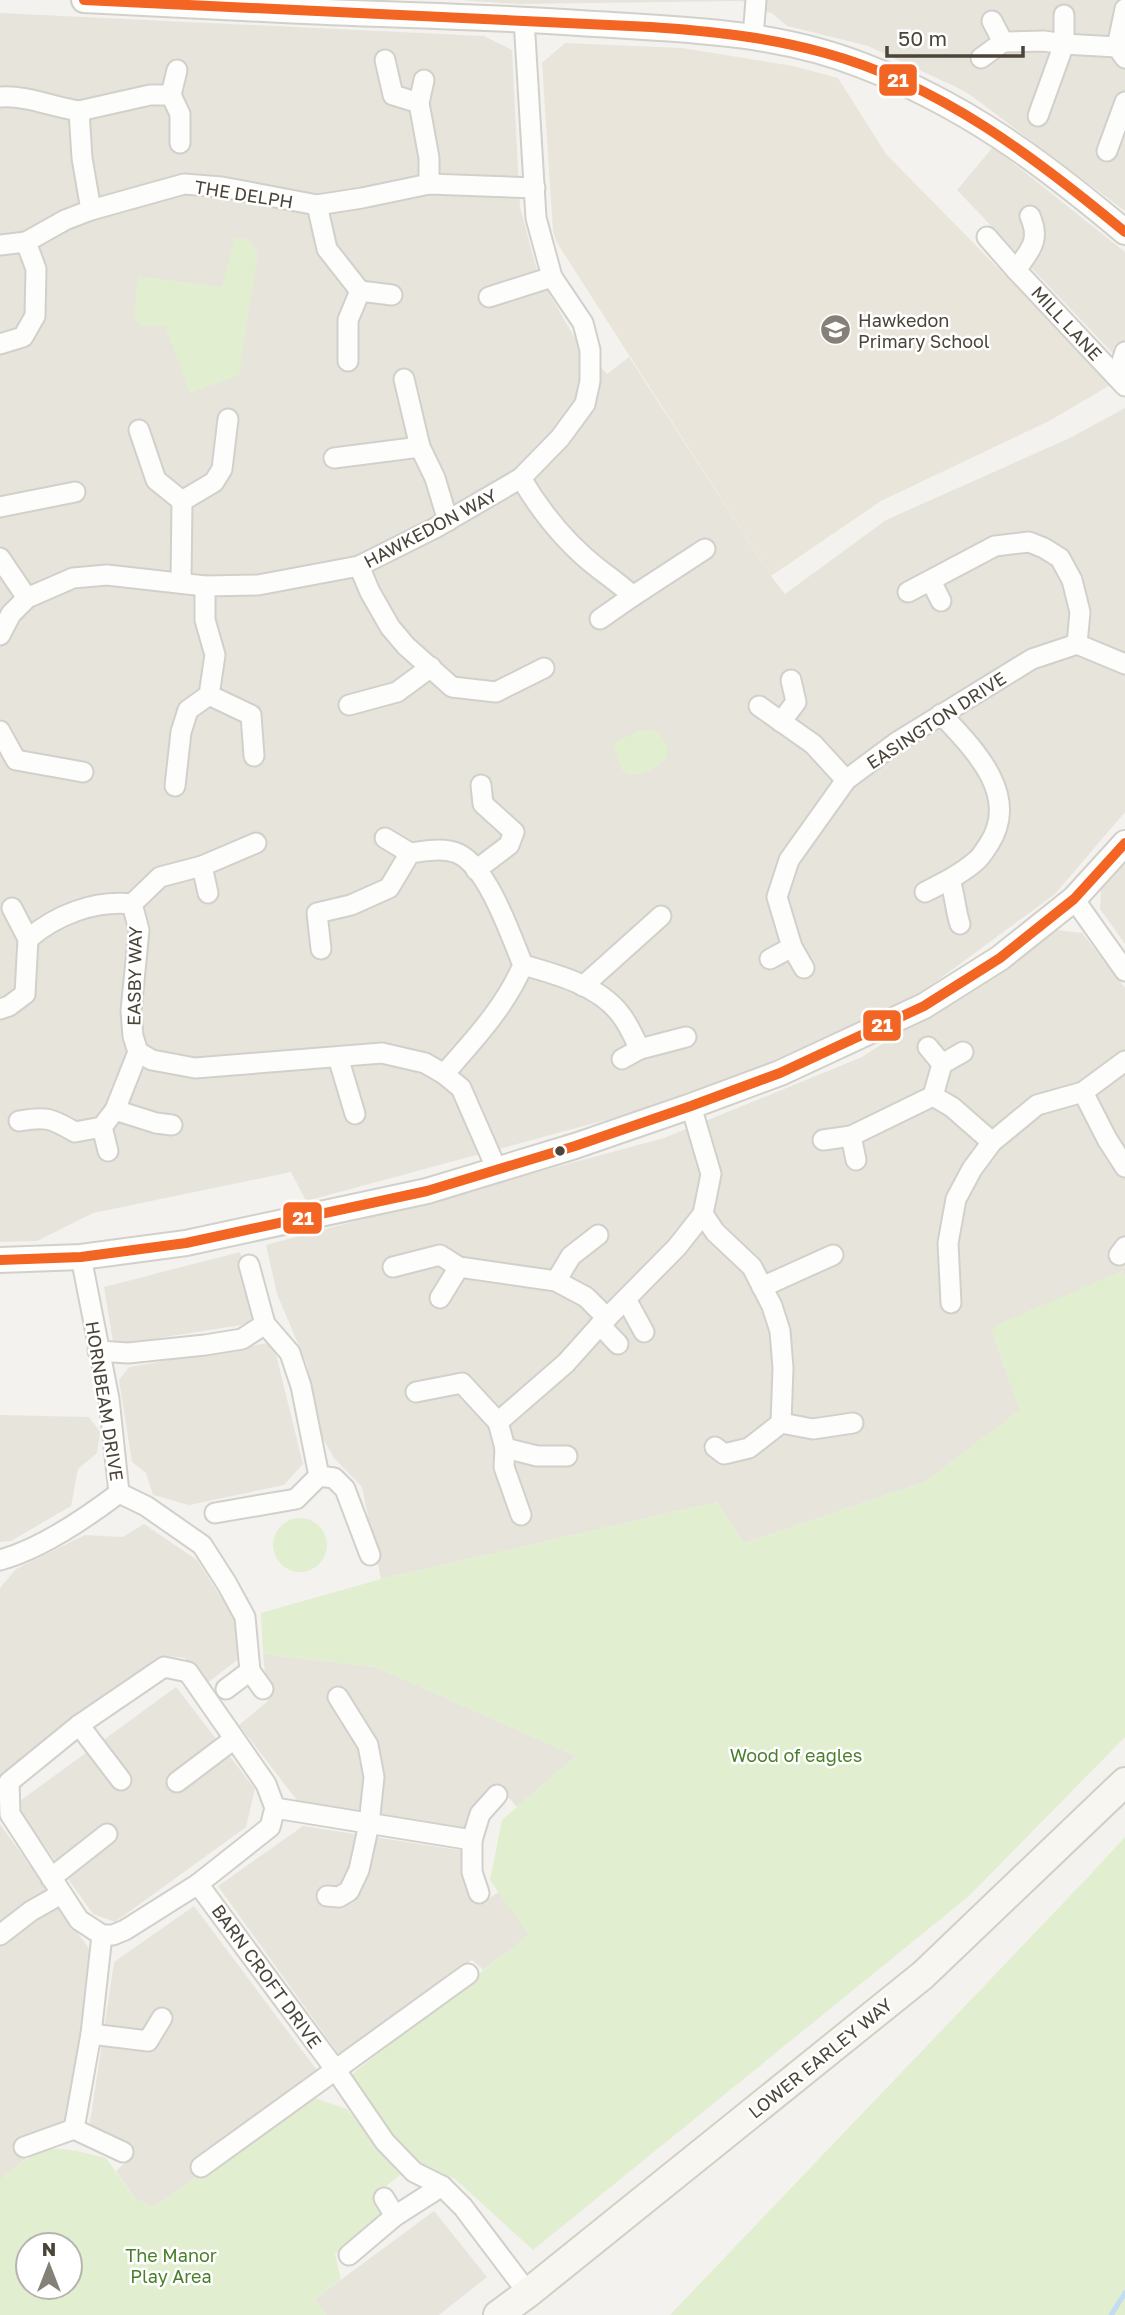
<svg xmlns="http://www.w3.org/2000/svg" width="1125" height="2315" viewBox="0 0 1125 2315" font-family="'Golos Text',sans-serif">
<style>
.residential{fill:#e7e4dc}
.education{fill:#eae5da}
.green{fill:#e1eecf;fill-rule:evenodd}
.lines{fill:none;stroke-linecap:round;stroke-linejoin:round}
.stream{stroke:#c0ddf1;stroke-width:5}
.minor-casing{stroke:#d2d0cb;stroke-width:23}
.tertiary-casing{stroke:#d2d0cb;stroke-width:28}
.secondary-casing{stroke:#d3cfc5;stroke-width:32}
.minor{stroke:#fdfdfc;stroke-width:19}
.tertiary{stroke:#fdfdfc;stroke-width:24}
.secondary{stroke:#f7f6f1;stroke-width:28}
.bus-1-casing{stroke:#fff;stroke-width:16}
.bus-1{stroke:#f26522;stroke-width:10}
.bus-dot{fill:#4b4439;stroke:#fff;stroke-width:2.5}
.labels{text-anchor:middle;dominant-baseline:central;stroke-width:5;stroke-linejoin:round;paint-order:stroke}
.street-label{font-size:18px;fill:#4b4439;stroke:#fff}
.poi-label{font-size:18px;fill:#4b4439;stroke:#fff;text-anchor:start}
.park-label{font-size:18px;fill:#4a7f2a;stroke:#fff}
.line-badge{stroke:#fff;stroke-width:2.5}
.badge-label{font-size:19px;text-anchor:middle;font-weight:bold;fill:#fff}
</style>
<rect width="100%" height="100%" fill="#f4f2ee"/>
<g class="residential">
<path d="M461 0H1125V211L969 94 956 87 868 46 787 26 773 14 741 1 519 4Z"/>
<path d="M0 13 484 36 512 50 520 207 538 274 576 340 607 374 629 357 771 576 785 594 886 520 1070 438 1125 408V812L1055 894 919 994 772 1061 628 1114 306 1201 291 1172 93 1213 37 1241 0 1242Z"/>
<path d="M993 147 1125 252V366L957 190Z"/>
<path d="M1125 862V944L1100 909 1101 889Z"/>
<path d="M1058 930 1082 933 1125 988V1277L1122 1271 992 1332 1020 1410 925 1482 744 1543 717 1502 381 1579 362 1487 334 1458 321 1435 307 1365 277 1294 266 1245 664 1138 862 1057Z"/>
<path d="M240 1252 256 1310 248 1324 126 1343 113 1342 104 1287Z"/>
<path d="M273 1342 303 1464 284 1485 189 1505 153 1495 146 1473 132 1462 119 1380 129 1367Z"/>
<path d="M0 1415 89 1417 100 1432 97 1453 78 1469 71 1506 11 1541 0 1542Z"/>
<path d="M144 1524 197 1560 244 1634 245 1654 206 1684 185 1658 168 1656 0 1778V1588L16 1569 85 1535 123 1537Z"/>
<path d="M263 1654 376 1667 576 1756 517 1807 498 1786 465 1831 299 1803 239 1725 268 1701Z"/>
<path d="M176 1687 255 1789 246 1827 115 1922 93 1914 20 1811V1801Z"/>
<path d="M0 1824 92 1953 68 2127 42 2129 18 2141 29 2156 0 2180Z"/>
<path d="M303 1826 465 1851 467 1879 479 1904 499 1892 529 1935 483 1970 472 1960 340 2056 218 1886Z"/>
<path d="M194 1906 319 2073 201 2174 154 2207 135 2199 116 2171 134 2155 115 2138 89 2129 114 1962Z"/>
<path d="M434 2211 487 2277 439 2315H327L315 2299Z"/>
</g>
<path class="education" d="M565 43 682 48 793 66 838 78 886 154 1112 384 1051 420 881 501 771 576 557 243 553 231 542 63Z"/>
<g class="green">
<path d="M235 237 248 240 258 253 239 375 190 393 165 326H141L134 314 138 276 222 287Z"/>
<path d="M654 730C662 734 672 749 666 758 661 765 640 777 632 775 630 775 623 771 622 770L614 749 615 742 639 731Z"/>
<path d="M1122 1271 1125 1277V1737L969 1896 533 2250 455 2179 406 2156 351 2075 528 1935 490 1880 502 1820 576 1756 376 1667 263 1654 261 1613 381 1579 717 1502 744 1543 925 1482 1020 1410 992 1332 996 1325Z"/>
<circle cx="300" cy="1545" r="27"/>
<path d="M1125 1837V2315H670L1090 1875Z"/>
<path d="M311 2097 347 2109 400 2175 375 2195 384 2215 335 2254 341 2279 315 2299 327 2315H0V2180C46 2142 49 2144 106 2158L135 2199 154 2207ZM28 2245H70V2287H28Z"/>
</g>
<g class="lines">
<path class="stream" d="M1111 2315 1125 2293"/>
<defs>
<g id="minor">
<path d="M992 21 1003 42"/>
<path d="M753 37 756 0"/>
<path d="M1117 47 1125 9"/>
<path d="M981 58 1003 42 1044 41 1064 44 1117 47 1125 58"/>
<path d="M385 60 393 95 419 103"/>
<path d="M424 80 419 103 429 158V184"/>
<path d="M171 95 177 70"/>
<path d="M0 97C27 95 52 107 79 111L82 158 91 210"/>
<path d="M79 111 150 95H171L180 114V143"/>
<path d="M1038 116 1064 44V15"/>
<path d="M1107 151 1125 102"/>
<path d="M317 205 327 249 360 291 348 320V361"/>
<path d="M1030 216C1041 241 1030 250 1016 270L1125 386"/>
<path d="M987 237 1016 270"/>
<path d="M0 245 26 242"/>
<path d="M360 291 392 295"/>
<path d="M489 297 552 277"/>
<path d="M0 344 23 337 35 316 36 269 26 242 65 220 91 210 184 184 222 187 317 205 362 198 429 184 535 188"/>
<path d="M1117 377 1125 352"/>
<path d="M404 379 420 447 435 478 448 521"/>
<path d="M139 430 156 480 182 501"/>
<path d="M334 458 420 447"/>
<path d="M521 478C541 512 568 545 599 569 611 578 622 586 633 596L705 549"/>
<path d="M0 507 75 492"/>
<path d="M0 558 27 598"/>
<path d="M359 566 370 592 390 627 406 646 452 687 496 692 544 668"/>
<path d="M931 581 941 601"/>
<path d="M181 583 182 501 214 482 222 469 228 419"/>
<path d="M908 592 995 546 1029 542 1044 548 1060 558 1072 580 1080 612 1077 644"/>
<path d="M600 619 633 596"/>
<path d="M0 635 11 614 27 598 73 578 107 575 205 586 258 585 359 566 435 528 521 478 560 438 585 404 590 381V350L583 323 552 277 536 218 524 19"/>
<path d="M209 695 251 715 254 756"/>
<path d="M349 705 397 692 431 667"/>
<path d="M759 706 813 744 846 780"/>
<path d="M781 722 796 702 791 680"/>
<path d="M0 731 16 760 83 772"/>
<path d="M175 786 181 732 188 710 209 695 215 655 205 620V586"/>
<path d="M385 838 410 853"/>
<path d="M256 843 202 866 160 877 132 904 139 930 131 1011 133 1036 138 1052 152 1060 195 1068 382 1053 425 1063 444 1074 461 1088 497 1170"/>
<path d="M202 866 208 893"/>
<path d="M476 870 509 845 514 832 483 804 481 785"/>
<path d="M950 880C955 895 955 909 960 924"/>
<path d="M925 892C943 883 961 874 976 861 981 857 985 850 989 844 1021 795 973 748 941 714"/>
<path d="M1074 899 1125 971"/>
<path d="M12 908 28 939C56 915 94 900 132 904"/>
<path d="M321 949 317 913 351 905 389 888 410 853C426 851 444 847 459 854 488 868 511 936 523 965 505 1007 474 1040 444 1074"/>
<path d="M770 959 792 947"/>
<path d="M523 965C556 974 600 986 621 1015 629 1025 634 1038 640 1049L686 1037"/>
<path d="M804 968 792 947 777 897 789 860 846 780 897 742 1032 659 1077 644 1125 664"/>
<path d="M583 986 661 916"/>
<path d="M0 1009 9 1006 25 994 28 939"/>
<path d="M928 1047 942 1064 933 1096"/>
<path d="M338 1057 355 1114"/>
<path d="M622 1059 640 1049"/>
<path d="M942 1064 963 1052"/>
<path d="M1083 1092 1107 1139 1125 1167"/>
<path d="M115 1110 156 1123 172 1125"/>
<path d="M19 1121C46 1116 51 1118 75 1132L102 1127 115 1110 138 1052"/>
<path d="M102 1127 108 1151"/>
<path d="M851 1136 856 1160"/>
<path d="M823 1140 851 1136 933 1096 952 1107 992 1142"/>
<path d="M703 1214 715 1232 752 1267 772 1306 780 1331 783 1368 781 1423 749 1448 724 1454 715 1447"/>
<path d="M1119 1255 1125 1247"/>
<path d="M81 1257 109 1399 119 1493"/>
<path d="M249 1265 265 1324"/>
<path d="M393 1267 440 1255 459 1267 556 1281 586 1297 607 1318"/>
<path d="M556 1281 571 1256 598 1235"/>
<path d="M762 1287 833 1255"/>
<path d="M440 1298 459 1267"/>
<path d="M626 1299 644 1332"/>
<path d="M951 1303 948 1243 956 1199 972 1169 992 1142 1037 1105 1083 1092 1125 1061"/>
<path d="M600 1325 618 1344"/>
<path d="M98 1351 128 1353 205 1345 242 1339 265 1324 290 1353 301 1386 319 1476"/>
<path d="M416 1392 462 1383 498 1422"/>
<path d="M781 1423 813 1429 853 1423"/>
<path d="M505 1448 504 1467 521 1515"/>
<path d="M567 1456H537L505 1448 498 1422 566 1363 600 1325 677 1247 703 1214 711 1174 691 1106"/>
<path d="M319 1476 334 1478 345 1489 370 1555"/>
<path d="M119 1493 146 1506 202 1545 227 1584 245 1617 250 1671 226 1689"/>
<path d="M215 1513 296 1499 319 1476"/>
<path d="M0 1560C41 1549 86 1518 119 1493"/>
<path d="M164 1667 188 1672 266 1784 275 1808 270 1827 198 1884 125 1930 113 1935H102L79 1920 10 1814 9 1782 79 1725Z"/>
<path d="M250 1671 263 1689"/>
<path d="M79 1725 121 1780"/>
<path d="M177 1782 234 1739"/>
<path d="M275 1808 472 1840 480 1814 497 1795"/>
<path d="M472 1840V1872L479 1893"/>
<path d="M51 1878 107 1834"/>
<path d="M198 1884 335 2069 385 2142 414 2172 442 2186 463 2207 528 2293"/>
<path d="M327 1896 339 1897 349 1891 359 1870 369 1824 374 1777 368 1745 338 1697"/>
<path d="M0 1935 31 1911 61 1894"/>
<path d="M102 1935 91 2034 74 2129 123 2152"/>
<path d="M91 2034 148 2041 162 2018"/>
<path d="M24 2147 74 2129"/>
<path d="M201 2167 468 1974"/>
<path d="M384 2198 395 2216"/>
<path d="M349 2255 395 2216 442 2186"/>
</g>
<g id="tertiary">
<path d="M84 0C150 3 216 7 282 10 381 15 480 16 579 23 674 29 772 30 861 65 964 104 1042 162 1125 232"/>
<path d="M0 1260 81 1257 186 1243 427 1191 575 1146 691 1106 780 1073 924 1006 1000 958 1074 899 1125 843"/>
</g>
<path id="secondary" d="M498 2315 528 2293 923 1975 1125 1782"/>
</defs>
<use href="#minor" class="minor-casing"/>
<use href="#tertiary" class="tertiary-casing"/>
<use href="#secondary" class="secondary-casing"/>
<use href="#minor" class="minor"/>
<use href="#tertiary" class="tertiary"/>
<use href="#secondary" class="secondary"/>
<defs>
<g id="bus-1">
<path d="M84 0 651 27C709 31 768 37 825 53 939 84 1036 158 1125 232"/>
<path d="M0 1260 81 1257 186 1243 427 1191 575 1146 691 1106 780 1073 924 1006 1000 958 1074 899 1125 843"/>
</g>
</defs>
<use href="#bus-1" class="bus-1-casing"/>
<use href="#bus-1" class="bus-1"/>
</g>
<defs>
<symbol id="school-disc" viewBox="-11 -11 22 22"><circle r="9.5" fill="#868178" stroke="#fff"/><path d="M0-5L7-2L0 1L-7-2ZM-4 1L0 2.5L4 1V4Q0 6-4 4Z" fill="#fff"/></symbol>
</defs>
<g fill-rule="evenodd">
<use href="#school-disc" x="818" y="312" width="35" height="35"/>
</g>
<circle class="bus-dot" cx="560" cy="1151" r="6"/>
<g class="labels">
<g class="street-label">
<text transform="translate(244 194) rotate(9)">THE DELPH</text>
<text transform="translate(1067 323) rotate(47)">MILL LANE</text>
<text transform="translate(430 528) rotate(-28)">HAWKEDON WAY</text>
<text transform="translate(936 720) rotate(-33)">EASINGTON DRIVE</text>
<text transform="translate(134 976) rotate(-89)">EASBY WAY</text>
<text transform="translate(105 1401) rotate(81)">HORNBEAM DRIVE</text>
<text transform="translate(267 1976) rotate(54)">BARN CROFT DRIVE</text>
<text transform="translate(820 2058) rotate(-39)">LOWER EARLEY WAY</text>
</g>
<g class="poi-label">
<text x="858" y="320">Hawkedon<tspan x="858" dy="21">Primary School</tspan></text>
</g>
<g class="park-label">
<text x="796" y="1755">Wood of eagles</text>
<text x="171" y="2255">The Manor<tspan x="171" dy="21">Play Area</tspan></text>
</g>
</g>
<g class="line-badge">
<rect x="878" y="63" width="40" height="34" rx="7" fill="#f26522"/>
<rect x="862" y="1009" width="40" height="33" rx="7" fill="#f26522"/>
<rect x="282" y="1201" width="41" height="34" rx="7" fill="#f26522"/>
</g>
<g class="badge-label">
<text x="898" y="87">21</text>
<text x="882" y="1032">21</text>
<text x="303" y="1225">21</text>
</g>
<g transform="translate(49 2266)"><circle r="33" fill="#ffffff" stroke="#b7b4b0" stroke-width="2"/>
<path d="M0-5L12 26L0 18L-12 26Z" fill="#868178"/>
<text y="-10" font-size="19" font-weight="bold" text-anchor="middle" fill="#4b4439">N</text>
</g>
<path d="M887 46v10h136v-10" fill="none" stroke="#4b4439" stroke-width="3.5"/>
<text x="898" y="46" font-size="21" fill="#4b4439" stroke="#ffffff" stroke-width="5" paint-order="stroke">50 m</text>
</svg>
